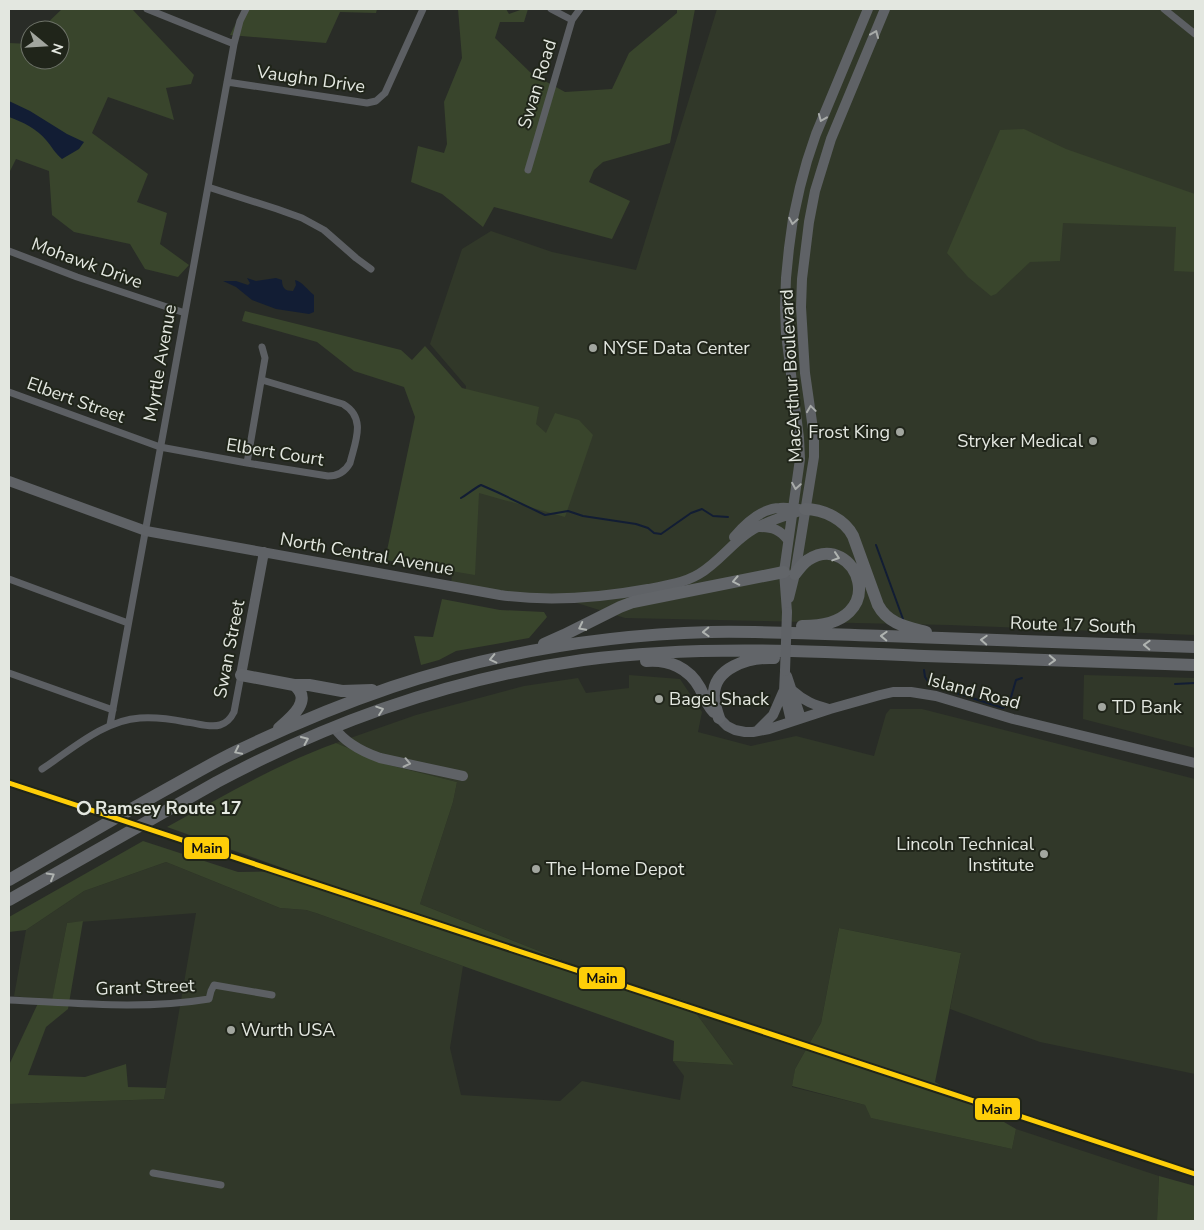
<svg xmlns="http://www.w3.org/2000/svg" width="1204" height="1230" font-family="'Nunito Sans',sans-serif">
<style>
.built{fill:#313829}
.green{fill:#39452c}
.water{fill:#121d34}
.lines{fill:none;stroke-linecap:round;stroke-linejoin:round}
.stream{stroke:#121d34;stroke-width:2}
.street{stroke:#5c5f63;stroke-width:7}
.secondary{stroke:#5f6266;stroke-width:10}
.highway{stroke:#626569;stroke-width:12}
.secondary-bridge{stroke:#5f6266;stroke-width:10}
.rail-1-casing{stroke:#20251a;stroke-width:9}
.rail-1{stroke:#fece08;stroke-width:5}
.oneway{stroke:#a8aba9}
.oneway2{stroke:#afb3b0}
.poi-dot{fill:#a2a69f;stroke:#20251a;stroke-width:2}
.stop-dot{fill:#20251a;stroke:#e3e7e0;stroke-width:2.5}
.labels{text-anchor:middle;stroke-width:4;stroke-linejoin:round;paint-order:stroke}
.street-label{font-size:18px;fill:#e3e7e0;stroke:#20251a}
.poi-label{font-size:18px;fill:#e3e7e0;stroke:#20251a;text-anchor:start}
.stop-label{font-size:18px;font-weight:bold;fill:#e3e7e0;stroke:#20251a;text-anchor:start}
.line-badge{stroke:#20251a;stroke-width:2}
.pale-badge-label{font-size:14px;text-anchor:middle;font-weight:bold;fill:#111}
</style>
<rect width="100%" height="100%" fill="#292c27"/>
<path class="built" d="M717 9H1195V635L949 625 625 618 564 599 451 585 453 563 454 497 466 386 430 344 462 249 491 231 552 252 636 270Z
M629 675 680 679 702 712 698 732 751 746 796 736 874 756 886 714 890 709H922L1195 779V1074L1040 1042 950 1009 961 953 839 928 821 1023 795 1069 792 1087 865 1105 872 1118 1012 1149 1016 1129 1159 1176 1157 1221H9V1104L164 1099 196 913 67 923 52 1001 14 996 26 930 84 891 166 862 280 908 306 910 316 913 463 966 450 1048 461 1095 560 1101 582 1081 680 1100 684 1076 673 1061 734 1065 687 1001 592 972 420 904 453 802 457 782 389 765 336 743 416 715 524 686 578 678 586 693 629 688Z
M1084 675 1195 678V748L1083 719Z"/>
<path class="green" d="M62 9H132L194 75 191 84 166 88 174 120 108 97 92 133 148 174 137 202 167 213 160 244 189 265 178 277 145 269 130 244 74 232 52 215 49 171 16 159 9 173V43L30 44V60H60V30H40Z
M243 9H377L376 13 340 12 326 43 230 35Z
M458 9H506L509 14 523 9H528L524 22H500L495 38 532 74 565 92 612 89 629 53 677 13V9H695L670 143 603 162 594 170 589 182 630 201 612 239 494 207 483 227 442 194 411 182 418 146 444 153 447 144 444 102 462 58Z
M1024 129 1066 149 1195 194V272L1174 271 1176 227 1063 223 1060 261 1030 262 996 294 991 296 968 277 947 253 1000 130Z
M245 311 401 350 412 360 425 346 462 388 539 407 536 424 546 433 555 413 579 420 593 435 565 517 479 493 475 575 385 560 415 417 404 387 354 371 317 342 242 321Z
M442 599 500 610 544 612 547 617 529 638 456 651 439 660 421 665 414 636 433 637Z
M336 743 389 765 457 782 453 802 420 904 592 972 687 1001 734 1065 673 1061 674 1041 463 966 316 913 306 910 280 908 166 862 84 891 26 930 9 932V917L143 841 238 872 291 871 167 827C222 797 277 764 336 743Z
M83 921 68 1009 46 1027 28 1075 85 1077 126 1064 128 1087 166 1088 164 1099 9 1104V1065L40 999 52 1000 67 923Z
M839 928 961 953 935 1082 1016 1129 1012 1149 871 1118 865 1105 792 1086 795 1069 821 1023Z
M1159 1176 1195 1186V1221H1157Z"/>
<path class="water" d="M9 101 30 111 67 134 84 142 79 149 62 159C55 153 52 147 46 140 37 129 23 122 9 117Z
M247 278 256 281 276 278 282 280C282 288 285 291 293 291L296 285 295 280C303 282 307 290 314 295V312L309 314 276 309 252 300 236 287 223 281H236L248 285 250 283Z"/>
<g class="lines">
<path class="stream" d="M461 498C468 494 473 489 481 485L497 492 545 515 568 511 583 516 636 524 648 528 654 533 661 534 691 513 702 509 713 516 728 517
M876 545 903 619
M924 670 925 677 929 683 944 689 1003 708 1009 704 1016 680 1022 678
M1175 684 1195 683"/>
<path class="street" d="M147 9 234 44
M551 9 572 20
M1164 9 1195 34
M227 82 367 103 376 101 385 93 423 9
M528 170 572 20 580 9
M208 187 277 209 302 218 324 230 356 258 371 269
M9 251 77 277 185 313
M9 392 160 447 247 463 328 476C338 476 345 472 350 463 355 442 367 418 343 404L262 380
M247 463 265 358 262 347
M9 579 128 623
M9 673 113 710
M110 725 234 44 240 21 246 9
M42 769C71 750 104 720 140 718 155 717 171 719 186 722 197 723 209 728 220 725 227 723 231 718 234 712L241 675
M9 1000C75 1003 143 1010 209 999L211 991 214 985 272 995
M153 1173 221 1185"/>
<path class="secondary" d="M9 481 146 531 500 595C549 602 599 598 648 589 665 586 684 583 699 574 718 563 731 544 749 532 765 521 787 516 805 509
M760 527C773 527 780 530 788 540
M734 537C745 524 761 508 780 508 786 507 793 509 799 509
M789 598 795 574 814 457V436L805 373 801 307 802 279 809 222 815 191 831 139 885 9
M787 612 784 572 800 459 799 438 786 334 785 307 786 278 789 248 793 219 800 187 807 161 816 134 868 9
M785 671 784 691 791 721
M241 675 264 552
M787 676 801 718
M793 691C804 701 814 705 829 709
M719 718 727 726 735 730 745 732H753L769 729 830 709 880 695 893 692H911L936 696 1013 719 1195 763
M334 727C344 742 363 752 380 758L463 776
M757 731 773 715 783 692"/>
<path class="highway" d="M805 509C824 509 845 520 853 536L878 605C888 624 907 627 926 632
M795 574C799 569 803 563 808 560 856 529 896 627 802 626
M544 644 564 635 620 607 633 602 784 572
M646 661C669 659 689 668 700 688 704 697 708 706 714 712
M241 675 294 685H309L342 691 372 690
M719 718C717 712 715 706 714 699 711 667 750 657 774 658
M279 728C292 717 313 700 294 685
M9 880C61 850 113 819 165 790 189 777 212 763 237 751 287 727 339 705 392 687 494 653 602 635 710 632 768 631 826 634 884 636 988 639 1092 643 1195 647
M9 900 217 782C331 721 454 678 583 660 696 645 810 651 924 656 1014 659 1105 662 1195 665"/>
<path class="secondary-bridge" d="M785 671 787 612"/>
<defs>
<path id="rail-1" d="M9 783 1195 1174"/>
</defs>
<use href="#rail-1" class="rail-1-casing"/>
<use href="#rail-1" class="rail-1"/>
</g>
<defs><path id="oneway-chevron" d="M-2-3.5L2.5 0L-2 3.5" fill="none" stroke-width="1.6" stroke-linecap="round" stroke-linejoin="round" transform="scale(1.25)"/></defs>
<g class="oneway">
<use href="#oneway-chevron" transform="translate(875 34) rotate(-67)"/>
<use href="#oneway-chevron" transform="translate(822 118) rotate(112)"/>
<use href="#oneway-chevron" transform="translate(793 221) rotate(100)"/>
<use href="#oneway-chevron" transform="translate(811 409) rotate(-98)"/>
<use href="#oneway-chevron" transform="translate(796 486) rotate(99)"/>
<use href="#oneway-chevron" transform="translate(407 763) rotate(12)"/>
</g>
<g class="oneway2">
<use href="#oneway-chevron" transform="translate(836 557) rotate(18)"/>
<use href="#oneway-chevron" transform="translate(736 581) rotate(169)"/>
<use href="#oneway-chevron" transform="translate(582 627) rotate(153)"/>
<use href="#oneway-chevron" transform="translate(706 632) rotate(178)"/>
<use href="#oneway-chevron" transform="translate(884 636) rotate(-178)"/>
<use href="#oneway-chevron" transform="translate(984 640) rotate(-177)"/>
<use href="#oneway-chevron" transform="translate(1147 645) rotate(-178)"/>
<use href="#oneway-chevron" transform="translate(493 659) rotate(167)"/>
<use href="#oneway-chevron" transform="translate(1052 660) rotate(2)"/>
<use href="#oneway-chevron" transform="translate(380 710) rotate(-19)"/>
<use href="#oneway-chevron" transform="translate(305 740) rotate(-24)"/>
<use href="#oneway-chevron" transform="translate(238 751) rotate(154)"/>
<use href="#oneway-chevron" transform="translate(51 876) rotate(-30)"/>
</g>
<g class="poi-dot">
<circle cx="593" cy="348" r="5"/>
<circle cx="900" cy="432" r="5"/>
<circle cx="1093" cy="441" r="5"/>
<circle cx="659" cy="699" r="5"/>
<circle cx="1102" cy="707" r="5"/>
<circle cx="1044" cy="854" r="5"/>
<circle cx="536" cy="869" r="5"/>
<circle cx="231" cy="1030" r="5"/>
</g>
<circle class="stop-dot" cx="84" cy="808" r="6"/>
<g class="labels">
<g class="street-label">
<text transform="translate(311 79) rotate(8)" y="6">Vaughn Drive</text>
<text transform="translate(537 84) rotate(-73)" y="6">Swan Road</text>
<text transform="translate(87 263) rotate(20)" y="6">Mohawk Drive</text>
<text transform="translate(160 363) rotate(-80)" y="6">Myrtle Avenue</text>
<text transform="translate(791 376) rotate(-93)" y="6">MacArthur Boulevard</text>
<text transform="translate(76 400) rotate(20)" y="6">Elbert Street</text>
<text transform="translate(275 452) rotate(9)" y="6">Elbert Court</text>
<text transform="translate(367 554) rotate(10)" y="6">North Central Avenue</text>
<text transform="translate(1073 625) rotate(2)" y="6">Route 17 South</text>
<text transform="translate(229 649) rotate(-79)" y="6">Swan Street</text>
<text transform="translate(974 691) rotate(15)" y="6">Island Road</text>
<text transform="translate(145 987) rotate(-2)" y="6">Grant Street</text>
</g>
<g class="poi-label">
<text x="603" y="354">NYSE Data Center</text>
<text x="890" y="438" text-anchor="end">Frost King</text>
<text x="1083" y="447" text-anchor="end">Stryker Medical</text>
<text x="669" y="705">Bagel Shack</text>
<text x="1112" y="713">TD Bank</text>
<text x="1034" y="850" text-anchor="end">Lincoln Technical<tspan x="1034" dy="21">Institute</tspan></text>
<text x="546" y="875">The Home Depot</text>
<text x="241" y="1036">Wurth USA</text>
</g>
<g class="stop-label">
<text x="95" y="814">Ramsey Route 17</text>
</g>
</g>
<g class="line-badge">
<rect x="183" y="836" width="47" height="24" rx="5" fill="#fece08"/>
<rect x="578" y="966" width="48" height="24" rx="5" fill="#fece08"/>
<rect x="974" y="1097" width="47" height="24" rx="5" fill="#fece08"/>
</g>
<g class="pale-badge-label">
<text x="207" y="853">Main</text>
<text x="602" y="983">Main</text>
<text x="997" y="1114">Main</text>
</g>
<rect width="1204" height="1230" fill="none" stroke="#e3e7e0" stroke-width="20"/>
<g transform="translate(45 45) rotate(108)"><circle r="24" fill="#20251a" stroke="#6e7369"/>
<path d="M0-4L9 19L0 12L-9 19Z" fill="#a2a69f"/>
<text y="-8" font-size="14" font-weight="bold" text-anchor="middle" fill="#e3e7e0">N</text>
</g>
</svg>
